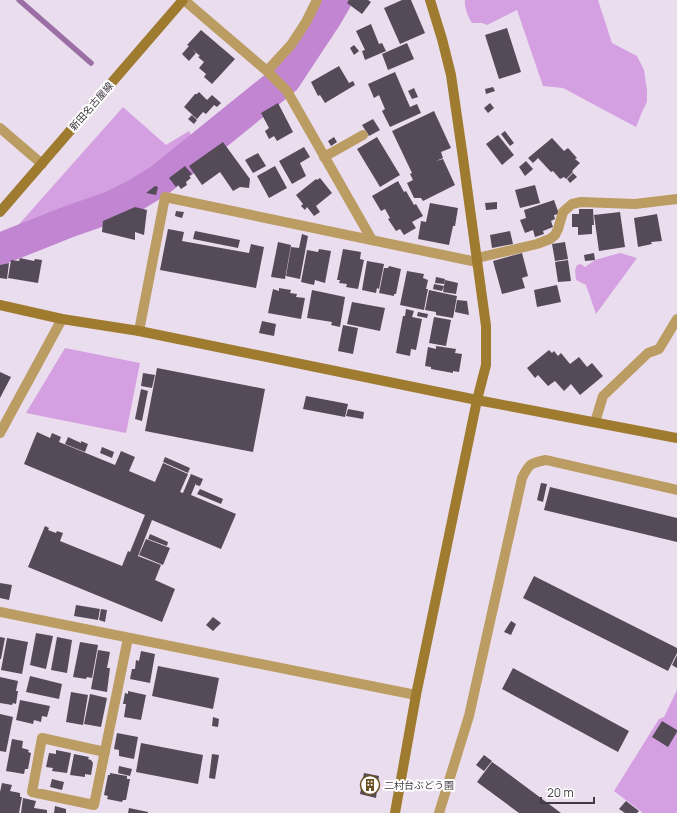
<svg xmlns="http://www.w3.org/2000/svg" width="677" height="813" font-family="Manrope,'Noto Sans JP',sans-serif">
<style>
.green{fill:#d5a0e2}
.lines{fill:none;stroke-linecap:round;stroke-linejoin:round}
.stream{stroke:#9b6fa6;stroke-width:5.5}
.river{stroke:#c285d1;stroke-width:32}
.building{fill:#554a58}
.lane{stroke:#bb9c62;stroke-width:10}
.street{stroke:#bb9c62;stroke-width:10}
.secondary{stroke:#9f7b30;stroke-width:10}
.labels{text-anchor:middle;stroke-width:4;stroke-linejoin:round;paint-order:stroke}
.street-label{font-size:10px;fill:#403b41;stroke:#fff}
.poi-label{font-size:10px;fill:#403b41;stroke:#fff;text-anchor:start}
</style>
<rect width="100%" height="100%" fill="#eaddee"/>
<path class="green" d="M465 0H598L612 43 637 56 644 70 647 90V102L642 112 636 127 563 88 543 86 517 10 487 25 482 23H472C468 17 464 7 465 0Z
M123 107 166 145 189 131 194 141 173 156 137 185 115 196 21 232 13 231Z
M620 253 637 258 596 314 586 285 576 280 575 270 577 265 581 264 585 267 595 260Z
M65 348 140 363 126 433 26 413Z
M677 690V813H643L614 791 659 719 664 717Z"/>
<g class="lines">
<path class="stream" d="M19 0 91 63"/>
<path class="river" d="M0 249 68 222 111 207 134 196 160 180 285 79 326 17 336 0"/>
</g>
<path class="building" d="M349 0H368L371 2 362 14 347 3Z
M402 0H411L425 33 400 44 384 8Z
M371 24 379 44 382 43 386 51 365 60 362 51 365 50 356 31Z
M507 28 521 72 499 79 485 35Z
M201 30 235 59 212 84 204 77 206 74 199 68 204 62 198 57 200 56 192 49 196 53 189 61 182 54 189 46 187 45Z
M407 43 414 59 388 70 382 54Z
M354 45 359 51 354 55 350 48Z
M339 66 349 83 353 81 355 85 325 103 320 95 318 96 311 82Z
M395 72 410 107 417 104 421 113 390 127 382 111 385 109 379 95 374 98 368 84Z
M493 87 495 91 486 94 485 89Z
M414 88 418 97 412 99 408 91Z
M199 92 207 100 212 95 221 103 217 107 214 105 206 114 203 112 197 119 184 107 195 94H197Z
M278 103 293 132 277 141 274 136 269 139 265 131 269 128 261 113Z
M490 103 494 108 488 113 484 108Z
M434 111 451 148 441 152 443 158 436 161 443 159 455 185 423 201 421 198H414L407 183 413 180 410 174 412 173 392 131Z
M192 115 197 120 194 124 188 119Z
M373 119 380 130 369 136 362 125Z
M505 131 514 143 510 146 501 134Z
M498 135 514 155 502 165 486 144Z
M334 137 337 142 331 146 328 141Z
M377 137 400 175 380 187 357 149Z
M552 138 564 151 568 148 577 158 575 159 580 163 572 171 573 172 566 179 564 177 560 179 553 171 551 172 538 158 533 163 528 158Z
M223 142 250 179 249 188 240 187 233 191 220 172 202 185 189 166Z
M304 147 310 157 300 163 306 176 292 184 279 161Z
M258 153 266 166 253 173 245 160Z
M526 161 533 169 525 176 519 167Z
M185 166 192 174 189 176 191 178 186 182 187 185 181 189 178 185 176 187 169 178Z
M275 166 287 188 269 198 257 176Z
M573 173 577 177 570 183 567 179Z
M320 178 332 193 316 206 320 212 314 216 307 207 305 210 301 206 303 204 296 195 316 179 317 180Z
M398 181 404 192 406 191 414 205 416 204 423 216 412 222 416 228 404 235 400 229 396 231 388 219 390 218 385 209 381 211 372 196Z
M535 185 540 203 520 208 515 190Z
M155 186 158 187 156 195 146 193Z
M554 200 559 214 554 215 555 219 551 221 553 227 543 231 544 234 535 237 533 230 525 233 520 220 526 218 524 210Z
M497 202V209L486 210 485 203Z
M430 203 458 208 455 226H453L449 245 418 239 421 221 426 222Z
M135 207 147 210 144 235 135 232V240L102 232 103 221Z
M579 209H593L594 225H592V234L578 235V227H572V214H579Z
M176 211 184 212 182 218 175 216Z
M620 212 625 247 599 251 594 215Z
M657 214 662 241 651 242 652 244 638 247 634 218Z
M168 229 184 232 182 241 249 253 251 244 264 247 256 288 160 270Z
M195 231 240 240 238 248 193 239Z
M510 231 513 244 492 248 490 235Z
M302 234 308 236 300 279 286 276 291 247 299 248Z
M278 242 291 245 285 279 271 277Z
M565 242 568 259 555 261 552 244Z
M319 249 331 251 325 283 315 280 314 285 301 282 307 250 318 252Z
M343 249 361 252 360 259 364 260 358 289 346 287 347 284 339 283 340 280H337Z
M522 253 528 276 522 278 525 288 502 294 493 261Z
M594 253 595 260 585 261 584 255Z
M20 258 34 261 35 259 42 260 38 283 8 278 11 260 19 261Z
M568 260 571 281 558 282 555 262Z
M367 261 384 264 379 289 377 288 376 293 362 290Z
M9 263 7 279 0 278V265Z
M389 266 401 269 396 294H394V296L379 293 384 268H388Z
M407 271 424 274 423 278 428 280 426 289H428L424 310 400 305Z
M436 277 445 279 444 284 435 283Z
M445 280 458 283 456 294 443 292Z
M434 284 444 286 442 291 433 289Z
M557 285 561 302 537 307 534 290Z
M279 288 291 290 290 293 297 294 296 297 305 298 301 319 268 313 273 289 279 291Z
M312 290 345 297 340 327 331 325 332 322 307 318Z
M429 290 457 296 453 318 436 315V312L425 310Z
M457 300 467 301 469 315 455 312Z
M352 302 385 308 380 331 347 324Z
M406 309 414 311 412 317 422 319 416 350 411 349 410 356 396 353 403 316H405Z
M418 312 428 314 427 318 417 316Z
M434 317 451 320 446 346 429 343Z
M262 321 276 324 274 336 259 333Z
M343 325 358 328 353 354 338 351Z
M436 346 456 349 455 353 462 354 459 372 453 371V373L431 369V367L425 366 428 347 436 349Z
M549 350 552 353 554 351 558 356 561 353 570 364 579 357 587 367 592 363 603 376 580 395 571 384 564 391 555 381 548 386 538 375 535 378 527 368Z
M157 368 265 389 253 452 145 431Z
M0 372 11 377 0 398Z
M143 373 155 375 152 388 141 386Z
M141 389 148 391 142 421 135 419Z
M306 396 348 404 345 417 303 409Z
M348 409 364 412 363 419 346 416Z
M37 432 50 438 52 433 61 437 59 442 115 465 121 451 135 457 129 471 155 482 163 463 188 474 180 492 183 493 191 474 203 479 200 486 196 485V483L191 495 236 514 221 549 152 520 138 556 161 565 155 580 175 589 162 622 28 567 45 526 49 528 48 530 56 533 57 531 63 533 60 541 122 566 128 551 130 552 145 515 24 464Z
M68 437 81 443V441L88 444 85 452 65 444Z
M102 447 114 452 112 458 100 453Z
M165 457 190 468 188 473 163 462Z
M541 483 547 484 543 502 537 500Z
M550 487 677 518V542L544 510Z
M200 489 223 499 221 504 197 494Z
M150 534 168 542 167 546 148 539Z
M146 539 170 548 163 565 139 555Z
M534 576 677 648V653L668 671 523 598Z
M0 583 12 585 9 600 0 598Z
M76 605 100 609 98 620 74 616Z
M101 609 107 610 105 622 99 620Z
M213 617 221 623 213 631 206 625Z
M511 621 516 624 511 635 504 632Z
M36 633 53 636 46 669 30 665Z
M0 637 5 638 1 659H0Z
M57 637 72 640 67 673 51 670Z
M7 638 28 642 22 674 1 670Z
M80 642 98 645 92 678 87 677 86 679 73 677Z
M98 650 110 652 107 668H110L107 692 91 689Z
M141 651 155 654 150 683 130 679 132 669H135L136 660 139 661Z
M677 655V668L672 665Z
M158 666 219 678 213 709 152 696Z
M513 668 629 731 618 752 502 689Z
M30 676 62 684 59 699 26 692Z
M0 677 18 681 16 691H18L16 704 13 703 12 705 0 703Z
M128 691 146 695 141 720 124 717 126 704H123L125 693 128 694Z
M71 692 88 695 83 725 66 722Z
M90 694 107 698 101 727 84 724Z
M20 700 50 706 47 717 42 716 41 722 34 720 33 724 16 720Z
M0 714 13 717 6 752 0 751Z
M213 717 219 719 218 727 212 726Z
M662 721 677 730V732L668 747 652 737Z
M117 733 138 737 134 759 119 756V750L114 749Z
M12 739 23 741 22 748 29 750 28 752 31 753 28 769H25L24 774 6 771Z
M141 743 203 755 198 784 136 772Z
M56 750 71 753 67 773 52 771 53 768 46 767 49 753 56 754Z
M74 754 89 757 88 759 91 760 93 763 91 775 85 774V777L70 775Z
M212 754 219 755 215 779 209 778Z
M484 755 492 761 484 771 476 765Z
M492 762 502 769 561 813H519L477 782Z
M119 766 132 769 130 776 118 773Z
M110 773 127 776V779H130L126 800H123L122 802 107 799 108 796 104 795 108 775H110Z
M364 773 379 776 376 798 360 794Z
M52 779 64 782 62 790 50 787Z
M2 783 12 785 10 791 20 793V797H22L19 813H0V792Z
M23 798 36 801 34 808 47 810V813H21Z
M626 801 639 811 637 813H625L619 809Z
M55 806 66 809V813H54Z
M129 808 148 812V813H128Z"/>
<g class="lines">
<path class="lane" d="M324 157 363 135
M439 813 469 716 522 478C529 464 530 463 546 460L677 490"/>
<path class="street" d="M184 0 267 71 287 91 372 240
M267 71 291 45 306 22 317 0
M0 128 42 164
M477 258 537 244 550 239 555 235 558 229 563 212 572 204 581 202 635 204 677 199
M139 331 165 197 477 262
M595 422 603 396 648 353 659 349 677 319
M0 433 62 319
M0 612 416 695
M105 752 42 738 32 792 94 805 128 638"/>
<path class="secondary" d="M0 212 183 0
M0 305 62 319 139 331 477 400 677 438
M395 813 416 695 477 400 486 365V326L463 158 451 75 442 39 430 0"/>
</g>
<defs>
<symbol id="building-ring" viewBox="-11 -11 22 22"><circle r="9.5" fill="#fff" stroke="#6a5222" stroke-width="1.5"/><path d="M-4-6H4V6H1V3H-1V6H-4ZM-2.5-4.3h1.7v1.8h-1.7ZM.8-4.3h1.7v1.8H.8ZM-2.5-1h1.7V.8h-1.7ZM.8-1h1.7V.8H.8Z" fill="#6a5222"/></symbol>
</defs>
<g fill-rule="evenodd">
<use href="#building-ring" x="359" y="774" width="22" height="22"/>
</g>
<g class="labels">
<g class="street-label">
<text transform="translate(91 106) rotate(-49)" y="4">新田名古屋線</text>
</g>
<g class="poi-label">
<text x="384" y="789">二村台ぶどう園</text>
</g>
</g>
<path d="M541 797v6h53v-6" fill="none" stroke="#403b41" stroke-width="2"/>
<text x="547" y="797" font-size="12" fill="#403b41" stroke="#ffffff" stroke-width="3" paint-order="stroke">20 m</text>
</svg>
